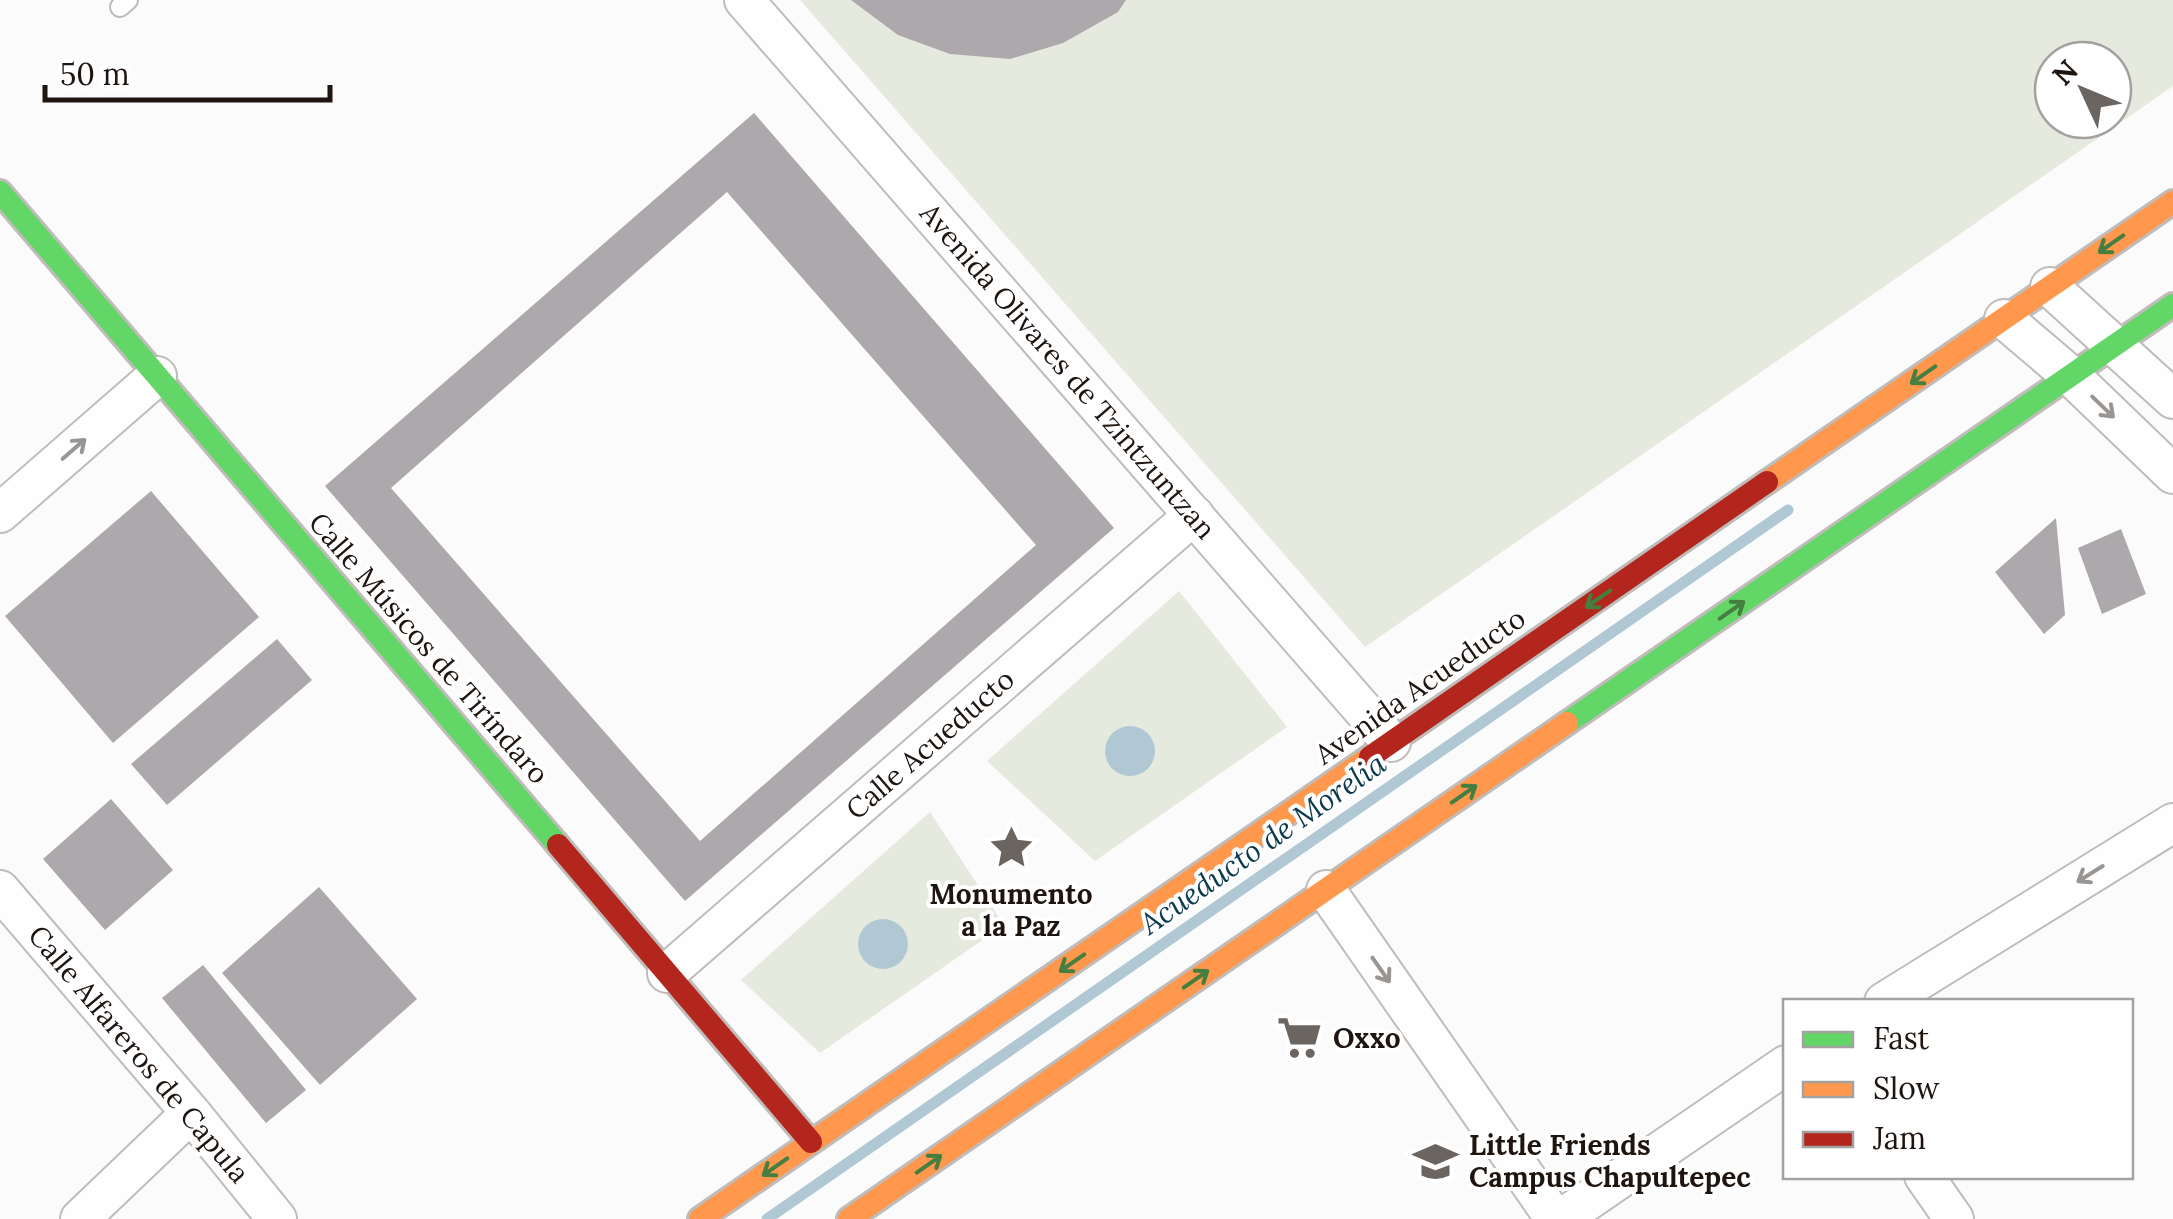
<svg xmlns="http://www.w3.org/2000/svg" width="2173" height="1219" font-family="Lora,serif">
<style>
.green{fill:#e6e9de;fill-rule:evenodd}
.water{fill:#b0c8d4}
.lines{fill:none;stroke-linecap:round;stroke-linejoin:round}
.stream{stroke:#b0c8d4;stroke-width:11}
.building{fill:#aca8ac;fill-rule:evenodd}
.lane-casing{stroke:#c0bcba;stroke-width:22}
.street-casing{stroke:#c0bcba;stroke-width:42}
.fast-casing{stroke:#c0bcba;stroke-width:28}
.slow-casing{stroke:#c0bcba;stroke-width:28}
.jam-casing{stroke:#c0bcba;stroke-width:28}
.lane{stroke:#fefefe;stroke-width:18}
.street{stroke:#fefefe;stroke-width:38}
.fast{stroke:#63d668;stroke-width:22}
.slow{stroke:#ff974d;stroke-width:22}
.jam{stroke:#b3261e;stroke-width:22}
.oneway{stroke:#447f40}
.oneway2{stroke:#999593}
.labels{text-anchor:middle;stroke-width:8;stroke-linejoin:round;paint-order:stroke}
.street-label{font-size:28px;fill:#1e1410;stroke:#fff}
.poi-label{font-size:28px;font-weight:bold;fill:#1e1410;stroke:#fff;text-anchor:start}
.water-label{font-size:30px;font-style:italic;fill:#0a3a4e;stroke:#fff}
</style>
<rect width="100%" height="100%" fill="#fbfbfb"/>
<path class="green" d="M800 0H2173V86L1365 647ZM2053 60H2113V120H2053Z
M1179 591 1287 727 1095 861 987 761Z
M930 812 1004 925 820 1053 741 980Z"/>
<path class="water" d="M1105 751a25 25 0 1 1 50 0a25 25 0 1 1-50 0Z
M858 944a25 25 0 1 1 50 0a25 25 0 1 1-50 0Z"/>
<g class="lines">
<path class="stream" d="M767 1219 1788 510"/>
</g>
<path class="building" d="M851 0H1126L1118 12 1063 43 1010 59 950 54 898 35Z
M754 113 1114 528 685 901 325 486ZM727 192 1036 545 700 841 391 488Z
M151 491 259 617 113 743 5 616Z
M2056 518 2065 615 2044 634 1995 572Z
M2121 529 2146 594 2102 614 2078 548Z
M277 639 312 680 167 805 131 764Z
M111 799 173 870 105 930 43 859Z
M319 887 417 999 320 1085 222 973Z
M203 965 306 1090 266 1123 162 998Z"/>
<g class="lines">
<defs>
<path id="lane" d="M120 7 128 0"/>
<path id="street" d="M744 0 1391 742
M2050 287 2173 399
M2004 319 2071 376 2173 474
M0 513 157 376
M0 890 191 1113 277 1219
M1326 890 1555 1219
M667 973 1194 515
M1884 1002 2173 823
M1924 1176 1954 1219
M80 1219 191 1113
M1561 1219 1786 1065"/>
<path id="fast" d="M0 192 558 845
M1567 723 2173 305"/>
<path id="slow" d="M1767 482 2173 202
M700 1219 1370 757
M849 1219 1567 723"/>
<path id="jam" d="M1370 757 1767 482
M558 845 811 1142"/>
</defs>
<use href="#lane" class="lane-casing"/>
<use href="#street" class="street-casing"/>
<use href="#fast" class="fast-casing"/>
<use href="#slow" class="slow-casing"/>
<use href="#jam" class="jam-casing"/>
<use href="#lane" class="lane"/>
<use href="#street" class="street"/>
<use href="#fast" class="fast"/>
<use href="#slow" class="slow"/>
<use href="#jam" class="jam"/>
</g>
<defs><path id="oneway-shaft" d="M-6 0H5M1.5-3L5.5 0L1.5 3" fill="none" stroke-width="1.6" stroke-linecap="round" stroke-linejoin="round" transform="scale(2.5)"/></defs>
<g class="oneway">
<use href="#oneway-shaft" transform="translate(2111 244) rotate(145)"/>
<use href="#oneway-shaft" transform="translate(1923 375) rotate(145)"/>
<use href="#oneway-shaft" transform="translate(1598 599) rotate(145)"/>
<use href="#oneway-shaft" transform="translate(1732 610) rotate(-35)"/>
<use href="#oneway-shaft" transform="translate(1464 794) rotate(-35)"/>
<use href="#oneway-shaft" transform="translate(1072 963) rotate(145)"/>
<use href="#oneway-shaft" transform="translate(1196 979) rotate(-35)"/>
<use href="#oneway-shaft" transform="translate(929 1164) rotate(-35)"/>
<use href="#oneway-shaft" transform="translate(775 1167) rotate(145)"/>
</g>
<g class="oneway2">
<use href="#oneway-shaft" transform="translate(2103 407) rotate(44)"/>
<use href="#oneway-shaft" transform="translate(74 449) rotate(-41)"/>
<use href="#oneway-shaft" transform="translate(2090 874) rotate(148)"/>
<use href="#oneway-shaft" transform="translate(1381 970) rotate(55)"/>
</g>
<defs>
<symbol id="sight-bare" viewBox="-9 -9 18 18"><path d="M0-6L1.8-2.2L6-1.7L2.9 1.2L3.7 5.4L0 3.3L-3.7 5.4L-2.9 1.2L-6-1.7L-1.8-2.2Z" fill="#6b6562" stroke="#fff" stroke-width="2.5" paint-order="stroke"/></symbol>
<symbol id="supermarket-bare" viewBox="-9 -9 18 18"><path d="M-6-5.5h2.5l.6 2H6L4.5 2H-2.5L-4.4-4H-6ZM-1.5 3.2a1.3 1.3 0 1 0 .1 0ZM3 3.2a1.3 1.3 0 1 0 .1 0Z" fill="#6b6562" stroke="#fff" stroke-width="2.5" paint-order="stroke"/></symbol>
<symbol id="school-bare" viewBox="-9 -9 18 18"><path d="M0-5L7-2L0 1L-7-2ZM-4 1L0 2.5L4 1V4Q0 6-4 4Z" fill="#6b6562" stroke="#fff" stroke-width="2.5" paint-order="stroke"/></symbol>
</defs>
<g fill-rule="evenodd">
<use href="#sight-bare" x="980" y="816" width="63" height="63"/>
<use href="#supermarket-bare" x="1268" y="1006" width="63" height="63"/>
<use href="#school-bare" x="1404" y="1130" width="63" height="63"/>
</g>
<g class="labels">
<g class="street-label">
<text transform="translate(1068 371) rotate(49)" y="10">Avenida Olivares de Tzintzuntzan</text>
<text transform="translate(429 648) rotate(49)" y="10">Calle Músicos de Tiríndaro</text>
<text transform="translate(1420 686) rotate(-35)" y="10">Avenida Acueducto</text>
<text transform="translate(930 744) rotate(-41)" y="10">Calle Acueducto</text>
<text transform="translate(139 1054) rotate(50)" y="10">Calle Alfareros de Capula</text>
</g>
<g class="poi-label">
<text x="1011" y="904" text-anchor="middle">Monumento<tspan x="1011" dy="32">a la Paz</tspan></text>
<text x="1333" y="1048">Oxxo</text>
<text x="1469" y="1155">Little Friends<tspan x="1469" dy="32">Campus Chapultepec</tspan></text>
</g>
<g class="water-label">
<text transform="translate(1263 844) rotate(-35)" y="10">Acueducto de Morelia</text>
</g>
</g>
<rect x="1783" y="999" width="350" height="180" fill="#ffffff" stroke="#a5a19f" stroke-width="2.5"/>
<rect x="1803" y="1032" width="50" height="15" fill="#63d668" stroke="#a5a19f" stroke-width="2.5"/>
<text x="1873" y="1049" font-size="30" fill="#1e1410">Fast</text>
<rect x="1803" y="1082" width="50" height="15" fill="#ff974d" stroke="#a5a19f" stroke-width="2.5"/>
<text x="1873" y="1099" font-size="30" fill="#1e1410">Slow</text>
<rect x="1803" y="1132" width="50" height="15" fill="#b3261e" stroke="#a5a19f" stroke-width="2.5"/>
<text x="1873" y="1149" font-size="30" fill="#1e1410">Jam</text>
<g transform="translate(2083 90) rotate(314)"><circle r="48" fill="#ffffff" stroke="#a5a19f" stroke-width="2.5"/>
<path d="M0-8L18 38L0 25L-18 38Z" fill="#6b6562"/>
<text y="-15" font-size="28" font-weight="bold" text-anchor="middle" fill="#1e1410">N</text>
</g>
<path d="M45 85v15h285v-15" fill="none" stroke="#1e1410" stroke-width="5"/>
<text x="60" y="85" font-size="30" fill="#1e1410" stroke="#ffffff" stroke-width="8" paint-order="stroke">50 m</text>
</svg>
